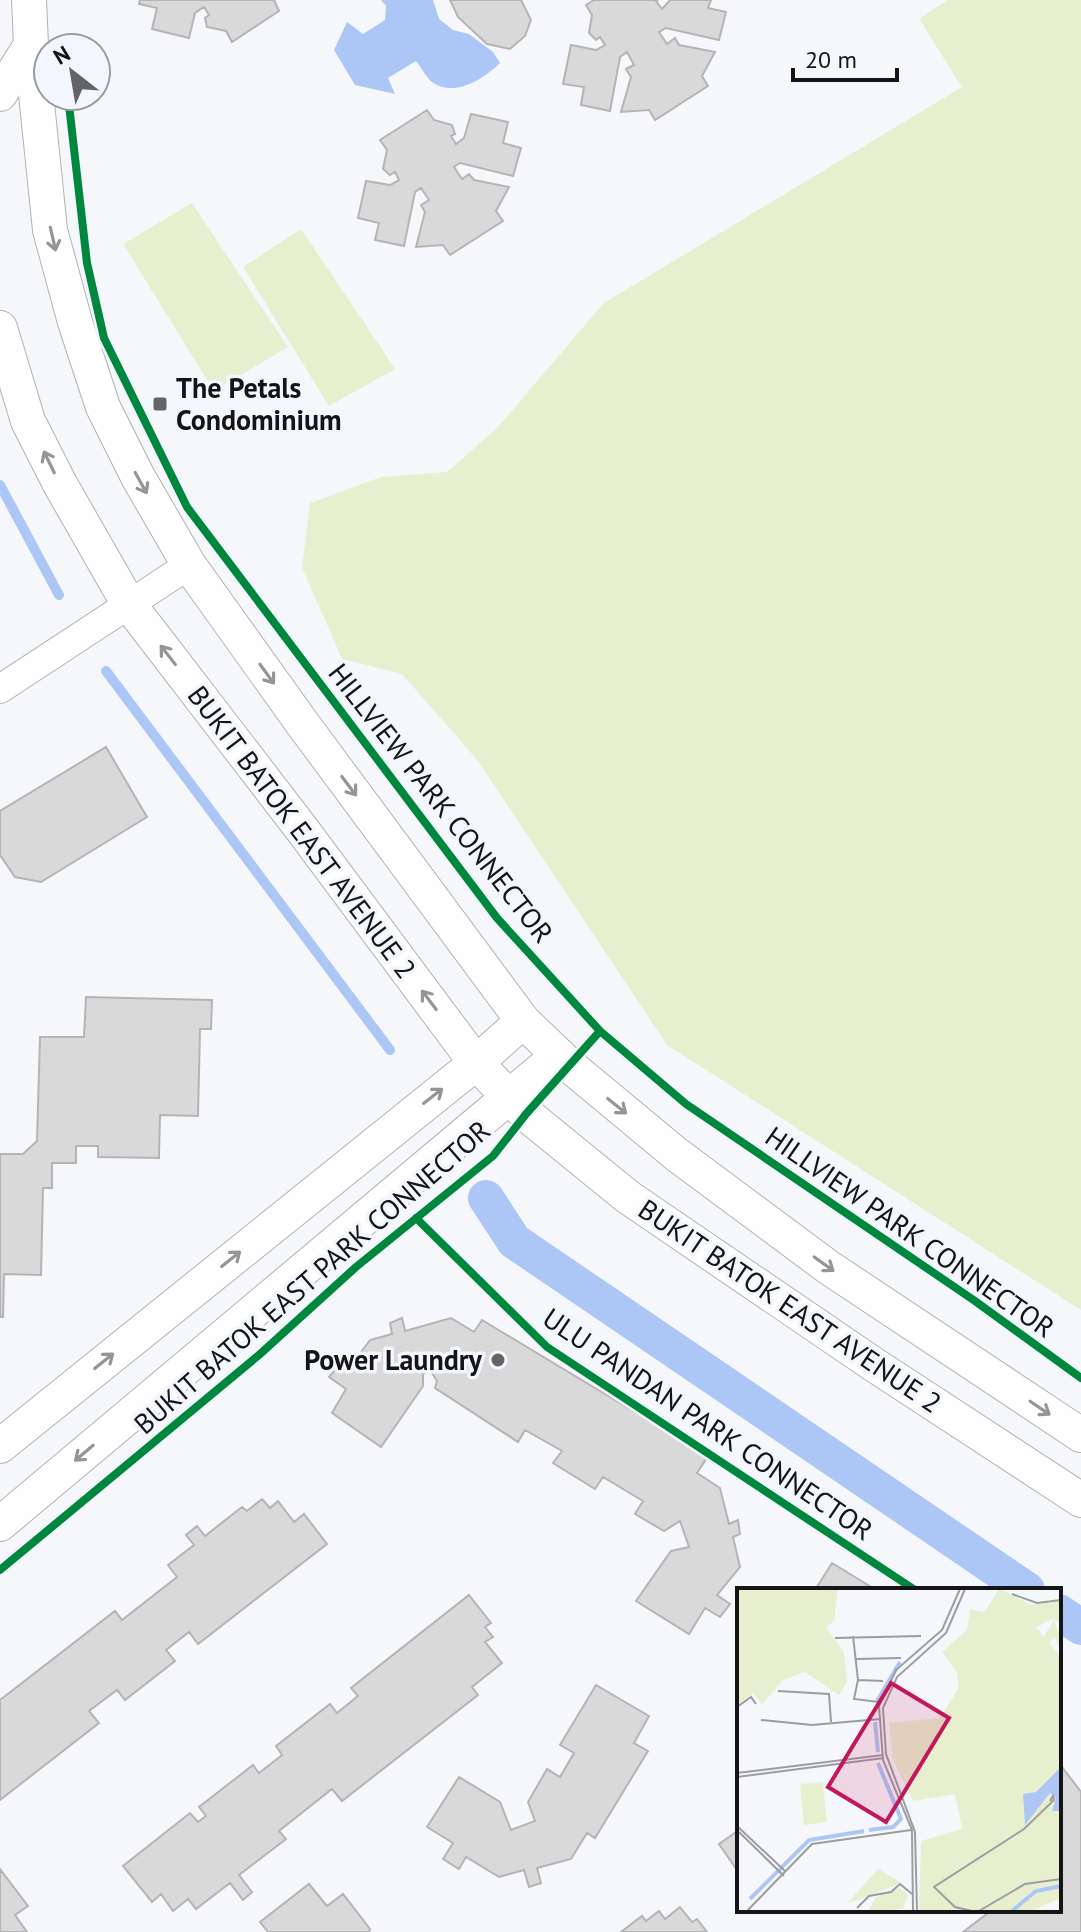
<svg xmlns="http://www.w3.org/2000/svg" width="1081" height="1932" font-family="'PT Sans',sans-serif">
<style>
.green{fill:#e8efcf}
.water{fill:#acc7f5}
.lines{fill:none;stroke-linecap:round;stroke-linejoin:round}
.stream{stroke:#acc7f5;stroke-width:10}
.canal{stroke:#acc7f5;stroke-width:36}
.building{fill:#d9d9d9;stroke:#b5b4b5;stroke-width:2}
.minor-casing{stroke:#b2b2b5;stroke-width:30}
.tertiary-casing{stroke:#b2b2b5;stroke-width:36}
.minor{stroke:#fefefe;stroke-width:28}
.tertiary{stroke:#fefefe;stroke-width:34}
.cycleway-casing{stroke:#f4f6fd;stroke-width:13}
.cycleway{stroke:#00873e;stroke-width:8}
.oneway{stroke:#959596}
.poi-dot{fill:#646467;stroke:#f4f6fd;stroke-width:3}
.labels{text-anchor:middle;stroke-width:7;stroke-linejoin:round;paint-order:stroke}
.poi-label{font-size:28px;font-weight:bold;fill:#151518;stroke:#f4f6fd;text-anchor:start}
.street-label{font-size:28px;fill:#151518;stroke:#f4f6fd}
.inset-river{fill:none;stroke:#acc7f5;stroke-width:4}
.inset-road{fill:none;stroke:#9c9da0;stroke-width:2}
.view{fill:#c2185b;fill-opacity:0.15;stroke:#c2185b;stroke-width:4}
.inset-edge{fill:none;stroke:#151518;stroke-width:4}
</style>
<rect width="100%" height="100%" fill="#f6f7fb"/>
<path class="green" d="M947 0H1081V1310L667 1045 478 761 402 674 342 659 302 567 310 503 381 477 447 472 498 427 604 303 962 87 919 19Z
M192 203 288 347 214 391 123 244Z
M301 229 395 369 329 406 243 267Z"/>
<path class="water" d="M381 0H433L439 19 453 30 469 34 493 52 500 63C484 79 454 98 432 82 426 77 421 67 416 61L388 78 395 94 355 85 334 50 347 22 363 34 385 20 386 6Z"/>
<g class="lines">
<path class="stream" d="M0 485 59 595
M106 671 390 1050"/>
<path class="canal" d="M486 1198 514 1241 1027 1590
M1059 1612 1081 1627"/>
</g>
<path class="building" d="M140 0H274L279 11 232 42 226 31 207 27 205 18 209 15 204 7 195 13 189 38 152 29 157 8 139 4Z
M450 0H521L531 20 525 36 510 49 487 44 458 17Z
M594 0H658L656 1 662 9 670 0H711L708 8 726 12 719 40 666 28 659 32 667 44 675 38 679 45 715 52 702 76 708 86 655 120 649 110 621 112 631 77 626 69 634 65 627 52 620 57 610 111 581 105 584 87 563 84 571 45 596 50 605 45 600 37 596 40 589 33 592 15 586 5Z
M427 110 434 120 452 125 455 134 451 136 456 144 464 138 471 114 508 122 503 143 521 148 513 176 460 163 454 167 462 179 469 174 474 180 509 187 496 211 503 221 450 255 443 245 416 247 425 212 421 205 429 200 421 188 415 192 404 246 375 240 379 223 358 218 366 181 390 185 399 180 395 172 390 175 383 169 387 150 380 140Z
M106 747 147 817 41 882 15 877 0 855V811Z
M86 997 212 1000 211 1029H200L198 1116 160 1115 159 1158 98 1157V1146H76V1163H52V1188H43L41 1275 4 1274 3 1317H0V1154H23L37 1141 40 1037H84Z
M402 1318 405 1331 451 1318 474 1332 482 1320 708 1456 697 1473 720 1488 729 1524 738 1520 740 1534 733 1537 740 1567 717 1595 730 1604 720 1617 705 1608 689 1634 636 1601 671 1551 689 1547 680 1521 664 1531 635 1514 643 1501 603 1477 595 1489 553 1463 562 1451 525 1430 518 1442 435 1388 437 1381 430 1370 423 1374V1386L381 1447 332 1413 346 1389 329 1377 342 1361 350 1367 370 1340 392 1334 390 1323Z
M262 1499 270 1508 278 1501 294 1522 304 1514 327 1544 198 1644 189 1632 166 1650 175 1661 125 1700 117 1690 89 1711 99 1723 0 1800V1700L115 1611 122 1620 177 1577 168 1565 194 1545 186 1535 197 1526 205 1536 242 1507 247 1511Z
M832 1563 876 1590H815Z
M469 1595 491 1623 485 1627 493 1637 485 1642 502 1663 472 1687 478 1695 342 1801 332 1789 279 1831 286 1839 239 1875 252 1892 243 1900 230 1883 196 1909 188 1899 173 1911 161 1894 152 1902 123 1866 190 1813 198 1822 206 1816 199 1807 253 1765 259 1773 282 1755 276 1746 330 1704 337 1713 358 1696 351 1688Z
M596 1685 649 1716 634 1743 648 1751 595 1838 587 1833 571 1859 537 1868 541 1883 529 1887 524 1870 499 1877 466 1857 459 1869 443 1859 453 1843 427 1827 459 1777 500 1802 511 1830 535 1821 528 1802 547 1769 560 1777 574 1753 560 1745Z
M1059 1763 1081 1792V1932H963L992 1910H1059Z
M739 1830V1873L719 1844Z
M0 1869 28 1906 15 1915 27 1932H0Z
M309 1884 327 1906 343 1894 370 1929 369 1932H268L260 1922Z
M680 1907 692 1922 697 1919 707 1932H621L642 1916 646 1921 659 1911 665 1919Z"/>
<g class="lines">
<defs>
<path id="minor" d="M0 689 189 565"/>
<path id="tertiary" d="M29 0 31 45 50 230 75 322 103 407 138 477 189 565 302 723 523 1021 570 1066 676 1154 828 1267 1081 1435
M0 94 31 45
M0 328 28 421 60 484 128 603 301 828 476 1063 526 1114 628 1197 873 1364 1081 1500
M0 1446 476 1063 523 1021
M0 1524 559 1055"/>
</defs>
<use href="#minor" class="minor-casing"/>
<use href="#tertiary" class="tertiary-casing"/>
<use href="#minor" class="minor"/>
<use href="#tertiary" class="tertiary"/>
<defs>
<path id="cycleway" d="M68 96 87 263 104 338 187 507 497 918 600 1031 686 1104 975 1301 1081 1378
M416 1218 547 1347 915 1590
M0 1570 259 1355 356 1267 493 1156 526 1114 600 1031"/>
</defs>
<use href="#cycleway" class="cycleway-casing"/>
<use href="#cycleway" class="cycleway"/>
</g>
<defs><path id="oneway-shaft" d="M-6 0H5M1.5-3L5.5 0L1.5 3" fill="none" stroke-width="1.6" stroke-linecap="round" stroke-linejoin="round" transform="scale(2)"/></defs>
<g class="oneway">
<use href="#oneway-shaft" transform="translate(53 239) rotate(77)"/>
<use href="#oneway-shaft" transform="translate(49 462) rotate(-116)"/>
<use href="#oneway-shaft" transform="translate(141 483) rotate(61)"/>
<use href="#oneway-shaft" transform="translate(168 655) rotate(-128)"/>
<use href="#oneway-shaft" transform="translate(267 674) rotate(54)"/>
<use href="#oneway-shaft" transform="translate(349 786) rotate(53)"/>
<use href="#oneway-shaft" transform="translate(429 1000) rotate(-127)"/>
<use href="#oneway-shaft" transform="translate(433 1096) rotate(-38)"/>
<use href="#oneway-shaft" transform="translate(617 1106) rotate(39)"/>
<use href="#oneway-shaft" transform="translate(231 1259) rotate(-39)"/>
<use href="#oneway-shaft" transform="translate(824 1264) rotate(36)"/>
<use href="#oneway-shaft" transform="translate(104 1361) rotate(-39)"/>
<use href="#oneway-shaft" transform="translate(1040 1408) rotate(34)"/>
<use href="#oneway-shaft" transform="translate(84 1453) rotate(140)"/>
</g>
<g class="poi-dot">
<rect x="152" y="396" width="16" height="16" rx="4"/>
<circle cx="498" cy="1360" r="8"/>
</g>
<g class="labels">
<g class="poi-label">
<text x="176" y="398">The Petals<tspan x="176" dy="32">Condominium</tspan></text>
<text x="482" y="1370" text-anchor="end">Power Laundry</text>
</g>
<g class="street-label">
<text transform="translate(441 803) rotate(52)" y="10">HILLVIEW PARK CONNECTOR</text>
<text transform="translate(302 832) rotate(53)" y="10">BUKIT BATOK EAST AVENUE 2</text>
<text transform="translate(910 1232) rotate(35)" y="10">HILLVIEW PARK CONNECTOR</text>
<text transform="translate(312 1277) rotate(-41)" y="10">BUKIT BATOK EAST PARK CONNECTOR</text>
<text transform="translate(790 1306) rotate(34)" y="10">BUKIT BATOK EAST AVENUE 2</text>
<text transform="translate(708 1424) rotate(34)" y="10">ULU PANDAN PARK CONNECTOR</text>
</g>
</g>
<g transform="translate(737 1588)">
<rect width="324" height="324" fill="#f6f7fb"/>
<path d="M0 1H101L97 33 89 39 107 64 110 93 102 107 68 84 46 92 25 116 16 105 0 117ZM263 1 295 17 324 13V35L315 31 299 39 307 49 317 32 324 51 323 61 318 50 312 55 324 69V310L294 323H182L184 253 225 241 218 206 176 213 156 172 152 135 203 130 221 101 220 84 205 64 230 42 233 21 247 24ZM86 194 90 234 67 237 63 196ZM141 281 165 295 110 316ZM163 300 171 307 166 321 131 323 139 309Z" fill="#e8efcf"/>
<path d="M322 181 324 223H315L319 210 313 205 288 237 286 206 299 204Z" fill="#acc7f5"/>
<path class="inset-river" d="M140 113 163 74M138 134 141 164M132 242 156 239 164 231 141 175M13 311 72 252 127 243M275 323 299 303 324 298"/>
<path class="inset-road" d="M275 6 300 15 324 12M116 48 121 92 117 111 142 114M98 50 184 48M119 71 164 70M121 92 146 93M41 103 92 106 94 134M0 119 14 109 19 116M24 132 75 137 143 131M0 185 146 167M0 189 147 170M0 238 48 283M2 244 47 288M120 320 132 308 154 304 163 296 175 306M10 323 75 256 174 242M176 323 175 242 146 172 142 118 159 82 205 42 223 1M180 323 178 244 149 166 146 120 160 89 209 45 228 1M235 323 218 319 197 299 287 241 317 212 316 208 313 213M242 323 288 296 324 291"/>
<path class="view" d="M154 95 212 130 149 234 91 199Z"/>
<rect width="324" height="324" class="inset-edge"/>
</g>
<g transform="translate(72 72) rotate(329)"><circle r="38" fill="#f4f6fd" stroke="#9b9ca1" stroke-width="2"/>
<path d="M0-6L14 30L0 20L-14 30Z" fill="#646467"/>
<text y="-12" font-size="22" font-weight="bold" text-anchor="middle" fill="#151518">N</text>
</g>
<path d="M793 68v12h104v-12" fill="none" stroke="#151518" stroke-width="4"/>
<text x="805" y="68" font-size="24" fill="#151518" stroke="#f4f6fd" stroke-width="6" paint-order="stroke">20 m</text>
</svg>
